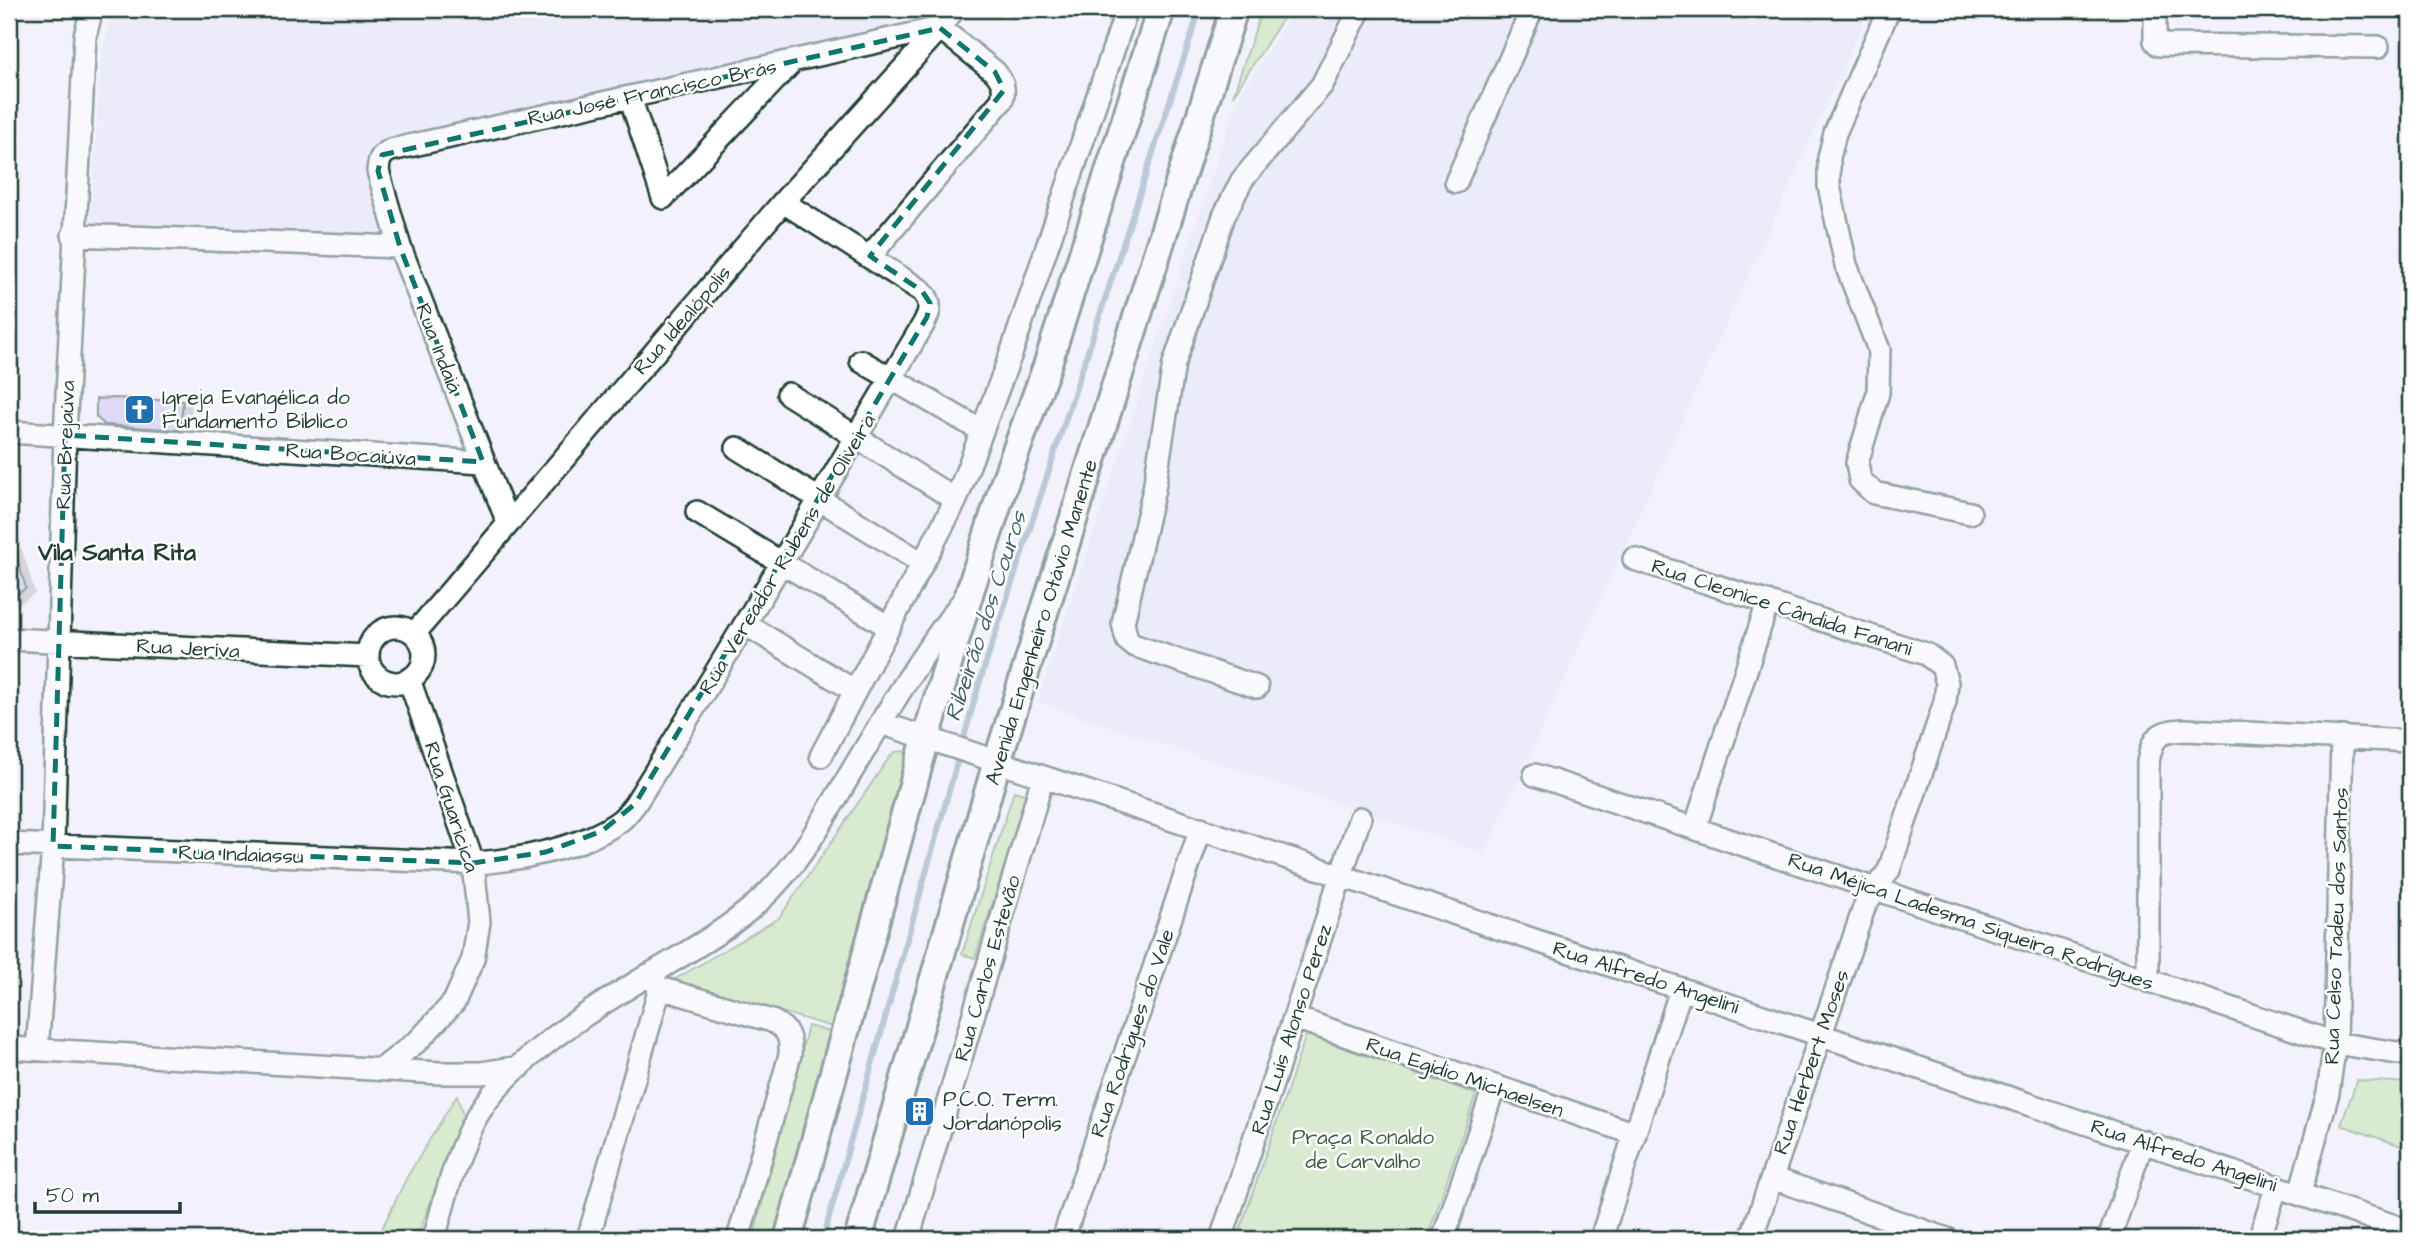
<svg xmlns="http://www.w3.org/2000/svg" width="2419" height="1248" font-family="'Architects Daughter',sans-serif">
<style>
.built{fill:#e5e2f8}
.green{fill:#b8e09c;stroke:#6c8e68;stroke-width:2}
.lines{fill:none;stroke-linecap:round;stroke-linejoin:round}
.stream{stroke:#7498aa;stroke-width:6}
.building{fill:#c5bcee;stroke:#1f3d34;stroke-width:2;filter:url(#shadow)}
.minor-casing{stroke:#1f3d34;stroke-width:26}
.major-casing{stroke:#1f3d34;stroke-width:32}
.minor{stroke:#fff;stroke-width:21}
.major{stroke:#fff;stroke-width:26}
.marked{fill:none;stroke:#0f766e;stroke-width:5;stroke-dasharray:14 9;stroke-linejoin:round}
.labels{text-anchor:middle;stroke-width:5;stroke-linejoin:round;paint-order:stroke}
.street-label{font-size:21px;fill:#1f3d34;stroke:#fff}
.poi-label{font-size:21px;fill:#1f3d34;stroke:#fff;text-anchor:start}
.park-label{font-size:21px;fill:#3e5e49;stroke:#fff}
.water-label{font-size:23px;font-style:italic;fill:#426365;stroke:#fff}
.quarter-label{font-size:24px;font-weight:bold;fill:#1f3d34;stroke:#fff}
</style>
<defs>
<filter id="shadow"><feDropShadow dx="8" dy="4.5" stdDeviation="0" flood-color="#0004"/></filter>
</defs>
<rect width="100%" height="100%" fill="#f3f2fc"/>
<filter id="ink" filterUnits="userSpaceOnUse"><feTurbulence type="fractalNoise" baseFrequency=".0143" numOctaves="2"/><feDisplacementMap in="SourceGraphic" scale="14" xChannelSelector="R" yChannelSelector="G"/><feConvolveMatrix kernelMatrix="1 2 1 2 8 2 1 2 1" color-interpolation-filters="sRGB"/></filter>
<g filter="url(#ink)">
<path class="built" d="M113 9H870L894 32 378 147 371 151 365 161 366 166 389 241 90 226 101 57Z
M1294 9H1870L1485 853 1037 702 1238 98Z"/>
<path class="green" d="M1262 9H1289L1233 96Z
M904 751 911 763 832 1027 674 980 779 918 889 758 895 752Z
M1014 791 1027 795 975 958 962 954Z
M808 1026 831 1032 777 1239H753Z
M1306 1035 1476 1094 1427 1239H1237Z
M2357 1080 2410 1083V1149L2341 1125Z
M457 1095 465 1122 432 1197 417 1239H377L407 1177Z"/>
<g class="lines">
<path class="stream" d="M823 1239 979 684 1200 9"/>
</g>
<path class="building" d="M114 398 183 401 180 430 105 425 96 417V399Z
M13 545 26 588 9 600V546Z"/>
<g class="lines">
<defs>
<path id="minor" d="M1889 9 1835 133 1829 158V186L1846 265 1879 350 1878 393 1857 463 1860 480 1874 493 1970 513
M2155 9V41L2159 45 2378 47
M630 97 663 198 793 61
M1456 182 1532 9
M73 235 400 247
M861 361 982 431
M788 394 956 500
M9 432 483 462
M737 448 922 563
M697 512 889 627
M508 523 400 247 378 171C379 160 380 155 391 150L940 28 995 72C1003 82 1005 88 1002 100L870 256
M1634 559 1926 654 1942 666 1947 683 1945 702 1889 870 1865 905 1751 1239
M745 624 855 691
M368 655a28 28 0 1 1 56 0a28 28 0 1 1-56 0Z
M414 634 783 202 940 28 954 9
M9 639 368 656
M1257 687 1133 645 1127 640 1123 623 1154 489 1174 364 1224 216 1242 180 1322 85 1360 9
M881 723 2410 1231
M821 756 956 500 1012 351 1127 9
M1535 775 2335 1043 2410 1055
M1695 828 1768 602
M9 844 473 863C517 861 586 847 621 820 626 816 631 809 635 804 734 646 827 485 923 325 930 312 933 303 922 291L783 202
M648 975 660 988 772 1021C788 1029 791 1037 790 1055L738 1239
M2148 981V763C2152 736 2159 731 2185 730L2410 741
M1295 1018 1635 1134
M9 1048 440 1073H481L520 1067
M37 1050 53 846 65 435 85 36 92 9
M382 1069 419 1040 454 1002 473 959 479 922 473 863 409 679
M1772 1178 1947 1239
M2300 1193 2328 1093 2335 1043 2342 737
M434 1239C444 1201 458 1147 478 1114 513 1057 601 1003 659 969 701 944 746 919 778 882 807 850 827 813 849 776 885 715 921 654 965 598
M588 1239 660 988
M908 1239 1043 777
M1063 1239 1201 828
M1221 1239 1360 818
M1443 1239 1494 1087
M1601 1239 1681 989
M2109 1239 2143 1141
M2259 1239 2277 1186"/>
<path id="major" d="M788 1239 926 738 970 591 1004 484 1047 366 1161 9
M858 1239 997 762 1234 9"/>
</defs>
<use href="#minor" class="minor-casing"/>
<use href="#major" class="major-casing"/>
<use href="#minor" class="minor"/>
<use href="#major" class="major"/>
</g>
</g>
<path d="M0 0H2419V1248H0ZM940 28 995 72 1004 90 870 256 922 291 930 303 927 317 635 804 602 831 546 852 473 863 53 846 65 435 483 462 400 247 378 171 382 155Z" fill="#f3f2fc" fill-opacity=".55" fill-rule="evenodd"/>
<path class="marked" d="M940 28 995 72 1004 90 870 256 922 291 930 303 927 317 635 804 602 831 546 852 473 863 53 846 65 435 483 462 400 247 378 171 382 155Z"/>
<defs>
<symbol id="church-square" viewBox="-11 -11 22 22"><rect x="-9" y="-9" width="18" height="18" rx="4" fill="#1f6fb2" stroke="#fff"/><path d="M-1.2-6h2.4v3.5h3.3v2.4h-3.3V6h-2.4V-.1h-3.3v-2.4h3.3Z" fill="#fff"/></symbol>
<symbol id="building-square" viewBox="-11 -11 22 22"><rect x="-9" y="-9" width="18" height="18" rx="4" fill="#1f6fb2" stroke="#fff"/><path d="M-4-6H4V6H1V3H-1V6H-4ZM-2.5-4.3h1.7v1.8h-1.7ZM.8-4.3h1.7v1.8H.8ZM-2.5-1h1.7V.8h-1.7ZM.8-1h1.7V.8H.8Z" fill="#fff"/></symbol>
</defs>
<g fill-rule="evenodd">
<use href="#church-square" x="122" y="392" width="35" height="35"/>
<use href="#building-square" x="902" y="1094" width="35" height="35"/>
</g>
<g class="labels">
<g class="street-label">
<text transform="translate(652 92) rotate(-12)" y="7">Rua José Francisco Brás</text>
<text transform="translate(682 320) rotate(-49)" y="7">Rua Idealópolis</text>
<text transform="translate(439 348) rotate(69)" y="7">Rua Indaiá</text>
<text transform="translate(65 445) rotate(-88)" y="7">Rua Brejaúva</text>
<text transform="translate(351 454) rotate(4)" y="7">Rua Bocaiúva</text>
<text transform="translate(787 554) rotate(-59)" y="7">Rua Vereador Rubens de Oliveira</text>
<text transform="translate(1782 607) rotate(18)" y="7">Rua Cleonice Cândida Fanani</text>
<text transform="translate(1041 622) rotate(-73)" y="7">Avenida Engenheiro Otávio Manente</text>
<text transform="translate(188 648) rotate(3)" y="7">Rua Jeríva</text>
<text transform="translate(452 807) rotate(72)" y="7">Rua Guaricica</text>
<text transform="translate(241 854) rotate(2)" y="7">Rua Indaiassu</text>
<text transform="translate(1971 921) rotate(19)" y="7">Rua Méjica Ladesma Siqueira Rodrigues</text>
<text transform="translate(2336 926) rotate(-88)" y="7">Rua Celso Tadeu dos Santos</text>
<text transform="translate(987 968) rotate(-74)" y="7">Rua Carlos Estevão</text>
<text transform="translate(1646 977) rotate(18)" y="7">Rua Alfredo Angelini</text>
<text transform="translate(1291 1029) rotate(-72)" y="7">Rua Luís Alonso Perez</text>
<text transform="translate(1132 1033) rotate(-71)" y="7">Rua Rodrigues do Vale</text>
<text transform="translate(1811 1062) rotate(-71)" y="7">Rua Herbert Moses</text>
<text transform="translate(1465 1077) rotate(19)" y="7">Rua Egídio Michaelsen</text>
<text transform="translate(2184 1155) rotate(18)" y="7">Rua Alfredo Angelini</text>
</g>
<g class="poi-label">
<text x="162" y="404">Igreja Evangélica do<tspan x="162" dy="24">Fundamento Biblico</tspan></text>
<text x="943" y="1106">P.C.O. Term.<tspan x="943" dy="24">Jordanópolis</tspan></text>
</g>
<g class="park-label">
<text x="1363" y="1144">Praça Ronaldo<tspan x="1363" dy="24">de Carvalho</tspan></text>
</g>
<g class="water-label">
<text transform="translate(985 616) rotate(-72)" y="8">Ribeirão dos Couros</text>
</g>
<g class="quarter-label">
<text x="117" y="560">Vila Santa Rita</text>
</g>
</g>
<rect width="2419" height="1248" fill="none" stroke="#fff" stroke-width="35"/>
<rect x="18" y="18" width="2384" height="1213" fill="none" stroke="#1f3d34" stroke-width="2.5" filter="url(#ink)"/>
<path d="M35 1202v10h145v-10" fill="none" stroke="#1f3d34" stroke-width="3.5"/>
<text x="46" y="1202" font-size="21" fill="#1f3d34" stroke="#ffffff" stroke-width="5" paint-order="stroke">50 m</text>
</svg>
